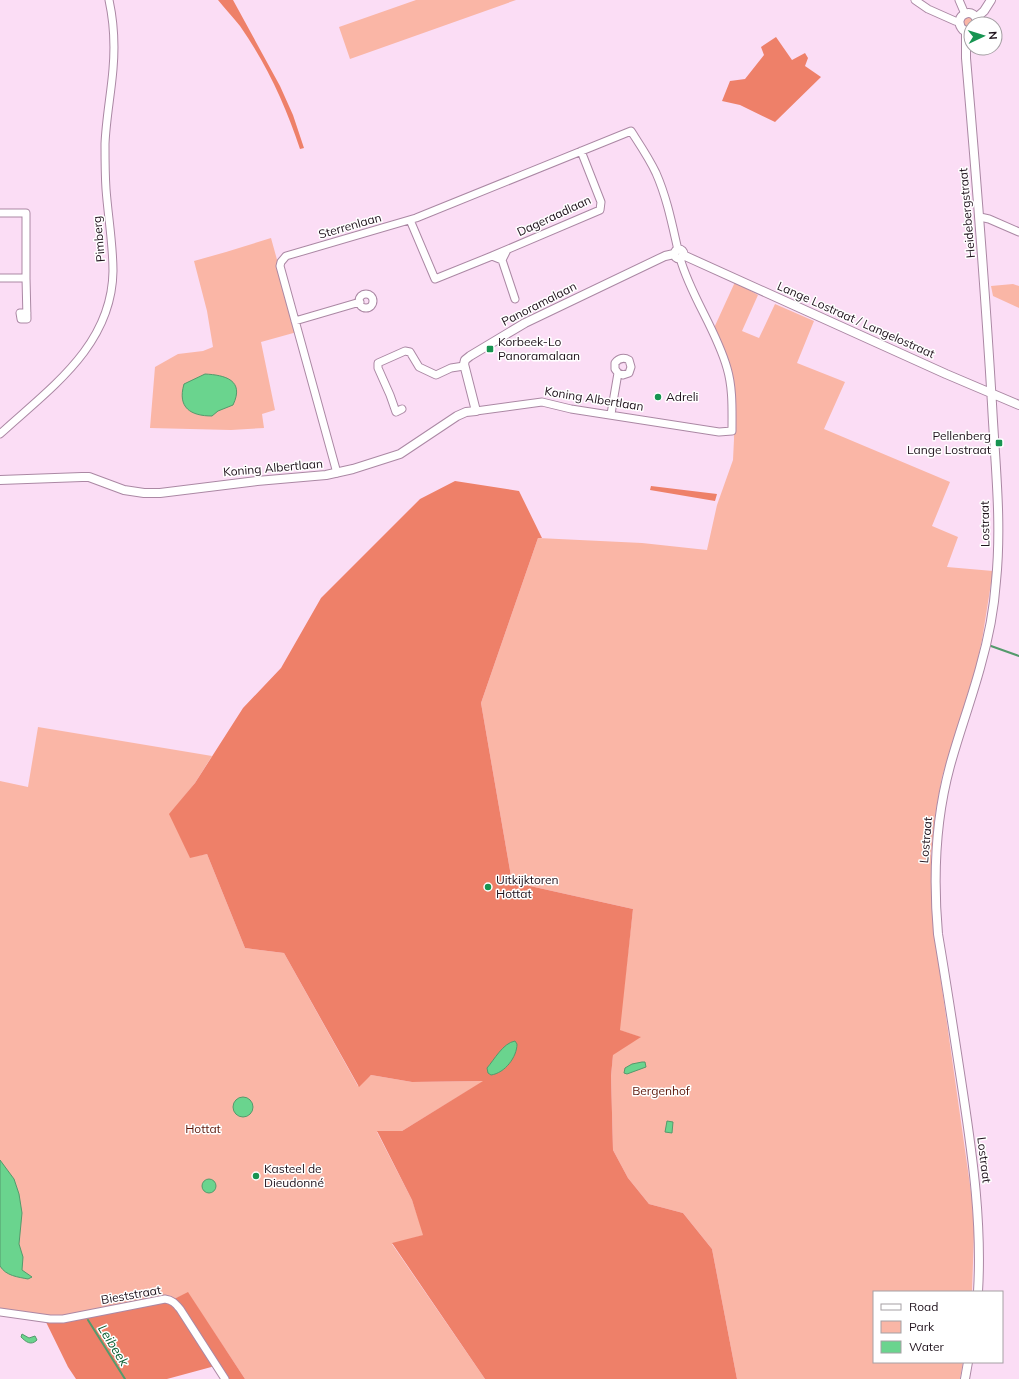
<svg xmlns="http://www.w3.org/2000/svg" width="1019" height="1379" font-family="Mulish,sans-serif">
<style>
.green{fill:#fab6a6}
.forest{fill:#ee8069}
.water{fill:#6ad48e;stroke:#549a6c}
.lines{fill:none;stroke-linecap:round;stroke-linejoin:round}
.stream{stroke:#549a6c;stroke-width:2}
.minor-casing{stroke:#ab88a4;stroke-width:9}
.tertiary-casing{stroke:#ab88a4;stroke-width:10}
.minor{stroke:#fff;stroke-width:7}
.tertiary{stroke:#fff;stroke-width:8}
.poi-dot{fill:#179451;stroke:#fff;stroke-width:1.5}
.labels{text-anchor:middle;stroke-width:3;stroke-linejoin:round;paint-order:stroke}
.street-label{font-size:12px;fill:#1f121c;stroke:#fff}
.poi-label{font-size:12px;fill:#1f121c;stroke:#fff;text-anchor:start}
.park-label{font-size:12px;fill:#5c170a;stroke:#fff}
.water-label{font-size:13px;font-style:italic;fill:#05592d;stroke:#fff}
</style>
<rect width="100%" height="100%" fill="#fbddf5"/>
<path class="green" d="M416 0H516L350 59 339 27Z
M971 16 975 24H971V28L964 26 963 19Z
M271 238 297 332 261 342 275 410 262 414 264 428 231 430 150 428 155 367 178 354 203 351 213 347 207 311 194 261 226 252Z
M735 282 758 295 742 331 759 338 775 304 814 321 797 363 845 382 824 429 950 482 932 526 958 537 947 567 993 571 982 640 976 667 942 777 936 810 931 856 932 912 934 932 972 1199 974 1233 972 1292H874V1362H963L960 1379H737L712 1249 683 1213 649 1204 628 1178 613 1150 611 1076 613 1054 640 1037 619 1030 633 909 512 882 481 703 538 538 642 543 707 550 717 505 733 460 734 439 732 381 714 328Z
M1013 284 1019 286V308L993 296 991 286Z
M38 727 212 756 195 783 170 814 190 857 207 854 245 948 284 953 358 1086 371 1075 412 1082 484 1081 402 1131 377 1132 412 1200 424 1235 392 1244 485 1379H245L188 1293 174 1299 58 1318 0 1310V781L28 787Z"/>
<path class="forest" d="M218 0H233L280 86 293 115 304 148 300 149C286 106 266 63 240 26 233 17 225 9 218 0Z
M776 37 792 60 805 53 808 58 805 66 821 77 775 122 740 105 722 101 730 81 745 79 764 55 761 47Z
M455 481 519 491 542 538H538L481 703 512 882 633 909 620 1030 641 1037 613 1055 611 1076 613 1150 628 1178 649 1204 683 1213 712 1249 737 1379H485L392 1243 423 1235 412 1200 377 1131H402L483 1081 412 1082 371 1075 359 1087 284 953 245 948 207 854 190 858 169 814 195 783 243 708 281 668 321 598 420 499Z
M651 486 717 494 715 501 650 490Z
M188 1292 245 1379H227L174 1299Z
M171 1301 215 1366 167 1379H76L68 1367 45 1320Z"/>
<path class="water" d="M205 374C225 375 245 380 233 405L218 411 212 416C191 416 177 408 184 384Z
M515 1041 517 1044C517 1057 505 1073 491 1075L488 1073 487 1068C494 1060 503 1043 515 1041Z
M642 1062H645L646 1067 627 1074 624 1073 625 1068 632 1064Z
M233 1107a10 10 0 1 1 20 0a10 10 0 1 1-20 0Z
M667 1121 673 1122 672 1133 665 1132Z
M0 1160 14 1179 19 1194 22 1213 19 1244 23 1257 22 1270 32 1277 28 1279C18 1277 6 1276 0 1266Z
M202 1186a7 7 0 1 1 14 0a7 7 0 1 1-14 0Z
M22 1334 29 1338 35 1336 37 1340C31 1346 26 1342 21 1337Z"/>
<g class="lines">
<path class="stream" d="M991 646 1019 656
M88 1320 125 1379"/>
<defs>
<path id="minor" d="M915 0 928 9 955 21 959 22
M959 0 965 14
M0 213H26V278H0
M980 217 989 219 1019 232
M410 220 435 279 492 256
M507 250 502 260 492 256 600 210 601 202 581 151
M502 260 515 299
M26 278 27 319H21L20 313H27
M359 301a7 7 0 1 1 14 0a7 7 0 1 1-14 0Z
M295 321 360 302
M402 409 396 412 390 395 378 368V363L405 351 410 352 419 367 436 375 451 368 464 366
M476 411 542 402 571 409 719 432 732 431C732 410 733 388 727 368 716 329 691 297 680 258
M611 414 618 373 615 369V363C619 358 624 357 629 360L631 367 629 373 623 375 618 373
M0 434C50 388 112 346 113 271 113 244 108 216 106 189 105 174 105 159 105 144 106 119 111 94 113 69 115 46 114 23 109 0
M337 473 280 266 281 262 286 256 416 218 631 131C640 145 649 158 656 173 667 198 672 224 678 250
M0 1312 50 1319H63L165 1299C172 1300 175 1303 180 1309L225 1379"/>
<path id="tertiary" d="M976 18 984 11 991 0
M966 31V58C976 173 985 288 992 404 995 463 1002 522 996 581 994 611 988 640 980 668 971 701 959 733 950 766 935 821 933 877 938 934 947 987 955 1040 963 1093 973 1159 982 1225 978 1292
M970 31 963 30C950 15 977 4 977 24
M674.5 254a4.5 4.5 0 1 1 9 0a4.5 4.5 0 1 1-9 0Z
M683 255 946 374 1019 405
M0 480 82 477H89L124 490 144 493H160L257 481 326 475 353 469 400 454 457 416 466 412 476 411 464 364 465 360 470 356 525 323 665 256 674 254
M965 1379 968 1362"/>
</defs>
<use href="#minor" class="minor-casing"/>
<use href="#tertiary" class="tertiary-casing"/>
<use href="#minor" class="minor"/>
<use href="#tertiary" class="tertiary"/>
</g>
<g class="poi-dot">
<rect x="486" y="345" width="8" height="8" rx="2"/>
<circle cx="658" cy="397" r="4"/>
<rect x="995" y="439" width="8" height="8" rx="2"/>
<circle cx="488" cy="887" r="4"/>
<circle cx="256" cy="1176" r="4"/>
</g>
<g class="labels">
<g class="street-label">
<text transform="translate(967 213) rotate(-95)" y="4">Heidebergstraat</text>
<text transform="translate(554 216) rotate(-25)" y="4">Dageraadlaan</text>
<text transform="translate(350 226) rotate(-16)" y="4">Sterrenlaan</text>
<text transform="translate(99 239) rotate(-95)" y="4">Pimberg</text>
<text transform="translate(539 304) rotate(-27)" y="4">Panoramalaan</text>
<text transform="translate(856 320) rotate(24)" y="4">Lange Lostraat / Langelostraat</text>
<text transform="translate(594 399) rotate(9)" y="4">Koning Albertlaan</text>
<text transform="translate(273 468) rotate(-5)" y="4">Koning Albertlaan</text>
<text transform="translate(985 524) rotate(-91)" y="4">Lostraat</text>
<text transform="translate(926 840) rotate(-85)" y="4">Lostraat</text>
<text transform="translate(984 1160) rotate(83)" y="4">Lostraat</text>
<text transform="translate(131 1295) rotate(-10)" y="4">Bieststraat</text>
</g>
<g class="poi-label">
<text x="498" y="346">Korbeek-Lo<tspan x="498" dy="14">Panoramalaan</tspan></text>
<text x="666" y="401">Adreli</text>
<text x="991" y="440" text-anchor="end">Pellenberg<tspan x="991" dy="14">Lange Lostraat</tspan></text>
<text x="496" y="884">Uitkijktoren<tspan x="496" dy="14">Hottat</tspan></text>
<text x="264" y="1173">Kasteel de<tspan x="264" dy="14">Dieudonné</tspan></text>
</g>
<g class="park-label">
<text x="661" y="1095">Bergenhof</text>
<text x="203" y="1133">Hottat</text>
</g>
<g class="water-label">
<text transform="translate(114 1345) rotate(58)" y="5">Leibeek</text>
</g>
</g>
<rect x="873" y="1291" width="130" height="72" fill="#ffffff" stroke="#a5a0a4"/>
<rect x="881" y="1304" width="20" height="6" fill="#ffffff" stroke="#a5a0a4"/>
<text x="909" y="1311" font-size="12" fill="#1f121c">Road</text>
<rect x="881" y="1321" width="20" height="12" fill="#fab6a6" stroke="#a5a0a4"/>
<text x="909" y="1331" font-size="12" fill="#1f121c">Park</text>
<rect x="881" y="1341" width="20" height="12" fill="#6ad48e" stroke="#a5a0a4"/>
<text x="909" y="1351" font-size="12" fill="#1f121c">Water</text>
<g transform="translate(983 36) rotate(86)"><circle r="19" fill="#ffffff" stroke="#a5a0a4"/>
<path d="M0-3L7 15L0 10L-7 15Z" fill="#179451"/>
<text y="-6" font-size="11" font-weight="bold" text-anchor="middle" fill="#1f121c">N</text>
</g>
</svg>
